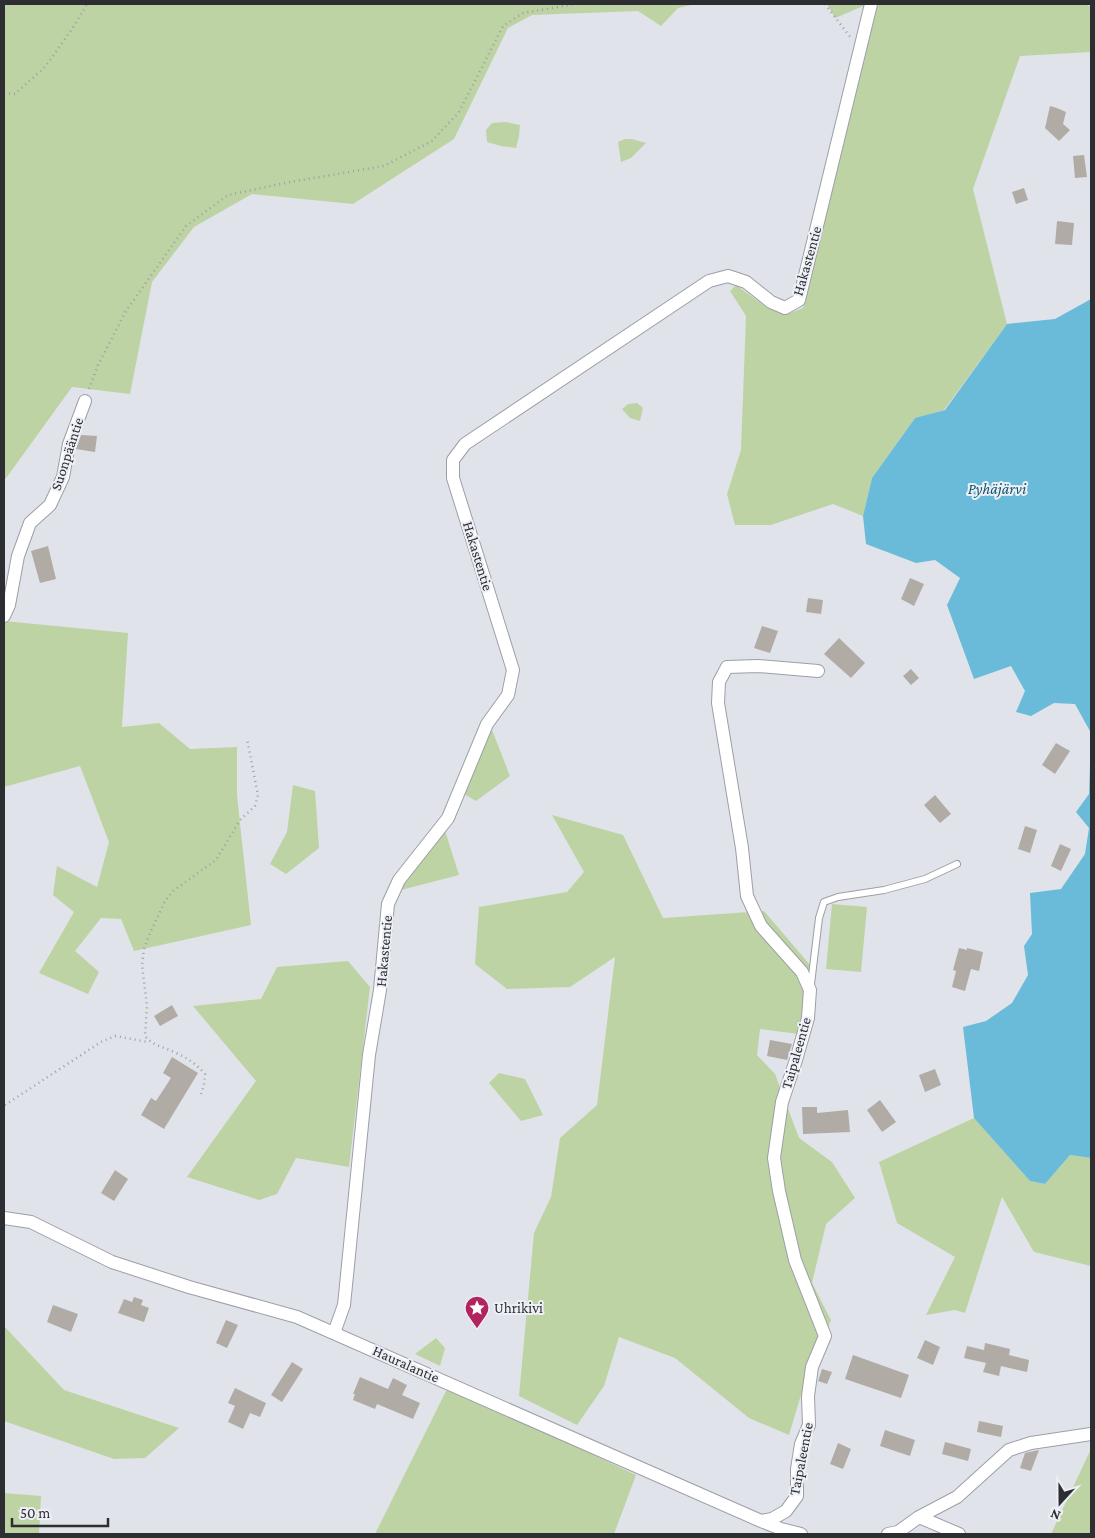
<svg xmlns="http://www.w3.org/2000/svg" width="1095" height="1538" font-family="'Crimson Pro',serif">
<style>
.green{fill:#bdd3a3}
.water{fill:#69bbd9}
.building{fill:#b1aba6}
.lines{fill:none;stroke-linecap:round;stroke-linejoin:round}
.service-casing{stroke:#9d9fa6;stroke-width:8}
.minor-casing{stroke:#9d9fa6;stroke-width:14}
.path{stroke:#9e9fa5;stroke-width:2.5;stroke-dasharray:1 4;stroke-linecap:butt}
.service{stroke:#fff;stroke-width:6}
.minor{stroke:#fff;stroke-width:12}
.labels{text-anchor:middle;stroke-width:4;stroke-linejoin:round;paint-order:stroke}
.street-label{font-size:15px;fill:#2d2e31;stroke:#eef0f8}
.poi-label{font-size:15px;fill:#2d2e31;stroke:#eef0f8;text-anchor:start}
.water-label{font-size:16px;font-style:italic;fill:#11566b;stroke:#eef0f8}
</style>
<rect width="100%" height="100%" fill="#e1e3ea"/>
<path class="green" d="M4 4H695L678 8 661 26 638 11 532 15 508 28 454 139 353 204 252 194 194 227 152 282 130 394 72 387 4 481Z
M827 4H868L835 18Z
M877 4H1086L1091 7V52L1020 56 973 189 1007 324 944 410 914 419 872 478 863 516 833 504 771 525H735L727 494 741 450 746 316 730 291 736 285 769 309 788 314 803 308Z
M506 122 520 125 519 136 516 148 501 146 487 142 486 130 492 123Z
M625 139H632L646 143 631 158 621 162 618 142Z
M637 403 643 408 640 421 630 418 622 409 628 404Z
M4 621 128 633 122 727 159 723 190 749 237 747V796L251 925 134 951 121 919 101 918 75 951 99 972 88 994 39 973 74 912 53 895 57 866 97 887 109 842 80 766 4 787Z
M492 730 510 776 476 801 457 790Z
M293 785 315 791 319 848 286 874 270 864 287 832Z
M552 815 623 835 663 918 764 911 810 965 798 1034 760 1029 757 1055 775 1074 799 1138 832 1162 855 1198 826 1224 812 1283 831 1320 800 1398 789 1435 749 1418 675 1358 619 1337 604 1386 577 1425 519 1396 534 1233 551 1197 560 1138 597 1105 615 957 570 987 507 989 475 964 479 907 567 892 584 872Z
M442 821 459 875 397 891Z
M832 904 867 907 861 972 826 969Z
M348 961 370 987 349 1167 296 1158 277 1194 259 1200 187 1177 256 1081 193 1006 261 999 277 967Z
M499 1073 525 1079 543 1115 521 1121 489 1083Z
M974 1118 1030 1181 1045 1184 1070 1155 1091 1158V1266L1034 1252 1002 1197 965 1313 955 1310 926 1315 955 1257 897 1223 879 1162Z
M4 1326 64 1390 179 1428 145 1458 114 1459 4 1421Z
M436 1338 445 1348 440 1366 415 1354Z
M448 1387 636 1475 614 1534H375Z
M1091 1449V1534H1051Z
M4 1493 41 1496 39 1534H4Z"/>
<path class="water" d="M1091 299V1158L1070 1155 1045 1184 1030 1181 974 1118 963 1027 986 1021 1012 1003 1028 975 1024 946 1032 934 1030 893 1061 889 1085 854 1089 828 1076 812 1089 794 1091 733 1075 704 1054 703 1031 716 1016 712 1025 691 1011 666 974 679 947 605 960 578 935 560 916 563 866 544 863 516 872 478 915 418 945 410 1007 324 1055 319Z"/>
<path class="building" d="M1050 106 1057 108 1066 112 1063 124 1070 130 1059 141 1045 128Z
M1084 155 1087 177 1075 178 1073 156Z
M1024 188 1028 200 1016 204 1012 192Z
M1057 221 1074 223 1072 245 1055 244Z
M81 435 97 436 95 452 76 449Z
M48 546 56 579 40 583 31 551Z
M910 578 924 584 914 606 901 599Z
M808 598 823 600 821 614 806 612Z
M762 626 778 631 770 653 754 648Z
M839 638 865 663 851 678 824 654Z
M911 669 919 678 911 685 903 676Z
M1056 743 1070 751 1055 774 1042 765Z
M935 795 951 814 940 823 924 805Z
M1025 826 1037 830 1030 853 1018 849Z
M1060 844 1071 849 1061 871 1051 866Z
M959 948 967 950V948L983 952 979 971 971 969 965 991 952 987 956 971 953 970Z
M172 1005 178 1016 160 1026 154 1016Z
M770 1040 792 1044 787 1060 767 1056Z
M172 1057 198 1073 164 1129 141 1115 151 1098 156 1101 171 1078 163 1073Z
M935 1069 941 1085 925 1092 919 1075Z
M880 1100 896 1122 882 1132 867 1110Z
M802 1107H817V1113L848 1110 850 1132 803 1134Z
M115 1170 128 1179 114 1201 101 1193Z
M134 1297 143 1300 141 1305 149 1308 144 1322 118 1313 124 1299 132 1302Z
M53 1305 78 1314 71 1332 47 1322Z
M226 1320 238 1325 227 1348 216 1343Z
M925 1340 940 1347 933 1365 917 1358Z
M985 1343 1010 1349 1009 1355 1029 1360 1027 1372 1001 1366 999 1376 983 1372 986 1363 964 1358 967 1346 984 1350Z
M853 1355 909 1375 901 1398 845 1379Z
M292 1362 303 1369 282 1402 271 1395Z
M822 1369 832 1372 827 1384 818 1381Z
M360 1377 388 1389 393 1378 407 1385 402 1395 420 1403 413 1419 377 1404 375 1409 353 1400 355 1394H353Z
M235 1388 266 1403 260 1417 250 1413 243 1429 228 1422 235 1406 228 1403Z
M979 1421 1003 1426 1001 1437 977 1432Z
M885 1430 915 1440 910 1456 880 1446Z
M945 1442 971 1449 968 1461 942 1454Z
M838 1443 851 1449 843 1469 830 1464Z
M1039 1450 1031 1471 1020 1468 1025 1453Z"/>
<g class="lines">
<defs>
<path id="service" d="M811 984 819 918 824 902 838 897 884 890 925 879 957 864"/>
<path id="minor" d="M4 616 9 605 18 556 30 523 50 505 63 477 69 444 85 401
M4 1218 31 1222 112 1262 189 1287 297 1317 761 1521 781 1529 801 1534
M334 1333 344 1305 369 1055 380 990 388 904 399 880 448 818 487 724 508 695 513 670 453 478V460L465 444 709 281 728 276 746 282 771 302 785 308 799 300 871 4
M919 1517 959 1534
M761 1521 772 1519 786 1511 797 1496V1469L801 1444 809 1425 808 1396 812 1367 825 1336 795 1260 779 1191 774 1158 782 1102 796 1060 808 1018 810 990 802 972 761 926 747 896 742 848 718 703 719 682 727 667 758 666 818 671
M888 1534 898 1532 919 1517 957 1497 1009 1450 1031 1443 1091 1434"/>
</defs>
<use href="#service" class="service-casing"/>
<use href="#minor" class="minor-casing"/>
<path class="path" d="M825 4 851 38
M4 93 15 94 45 67 72 29 87 4
M89 389 98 365 126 311 186 226 228 195 290 182 384 166 432 141 459 112 503 26 523 13 575 4
M201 1094 204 1085 205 1074C197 1065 188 1058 176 1053 164 1047 153 1046 145 1036L147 1006 142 965 144 949 150 933 165 901 173 891 216 860 240 820 255 806 258 795 247 739
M5 1105 101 1042 115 1036 148 1042"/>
<use href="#service" class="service"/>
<use href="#minor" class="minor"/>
</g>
<defs>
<symbol id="sight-pin" viewBox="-11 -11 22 30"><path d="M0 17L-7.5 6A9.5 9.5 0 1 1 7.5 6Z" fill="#b1245d" stroke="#eef0f8"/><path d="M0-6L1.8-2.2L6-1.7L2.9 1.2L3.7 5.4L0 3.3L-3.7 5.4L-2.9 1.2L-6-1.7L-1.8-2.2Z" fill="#fff"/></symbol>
</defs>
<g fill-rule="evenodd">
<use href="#sight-pin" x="463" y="1294" width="28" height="38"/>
</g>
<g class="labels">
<g class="street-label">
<text transform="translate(807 261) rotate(-74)" y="5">Hakastentie</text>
<text transform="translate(67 454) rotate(-72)" y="5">Suonpääntie</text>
<text transform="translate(478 556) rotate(73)" y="5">Hakastentie</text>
<text transform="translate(384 951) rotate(-85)" y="5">Hakastentie</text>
<text transform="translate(796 1053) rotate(-74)" y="5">Taipaleentie</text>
<text transform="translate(406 1364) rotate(24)" y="5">Hauralantie</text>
<text transform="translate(801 1459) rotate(-79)" y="5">Taipaleentie</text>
</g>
<g class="poi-label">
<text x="494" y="1313">Uhrikivi</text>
</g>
<g class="water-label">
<text x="997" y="494">Pyhäjärvi</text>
</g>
</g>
<rect width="1095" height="1538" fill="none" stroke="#2d2e31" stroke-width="10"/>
<g transform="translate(1060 1503) rotate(201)" stroke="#eef0f8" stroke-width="4" paint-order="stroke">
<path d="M0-4L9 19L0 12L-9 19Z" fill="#2d2e31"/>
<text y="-8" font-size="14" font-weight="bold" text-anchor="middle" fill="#2d2e31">N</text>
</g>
<path d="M12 1518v8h96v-8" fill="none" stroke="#2d2e31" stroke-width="2.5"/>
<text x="20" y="1518" font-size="15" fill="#2d2e31" stroke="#eef0f8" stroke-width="4" paint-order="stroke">50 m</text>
</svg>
